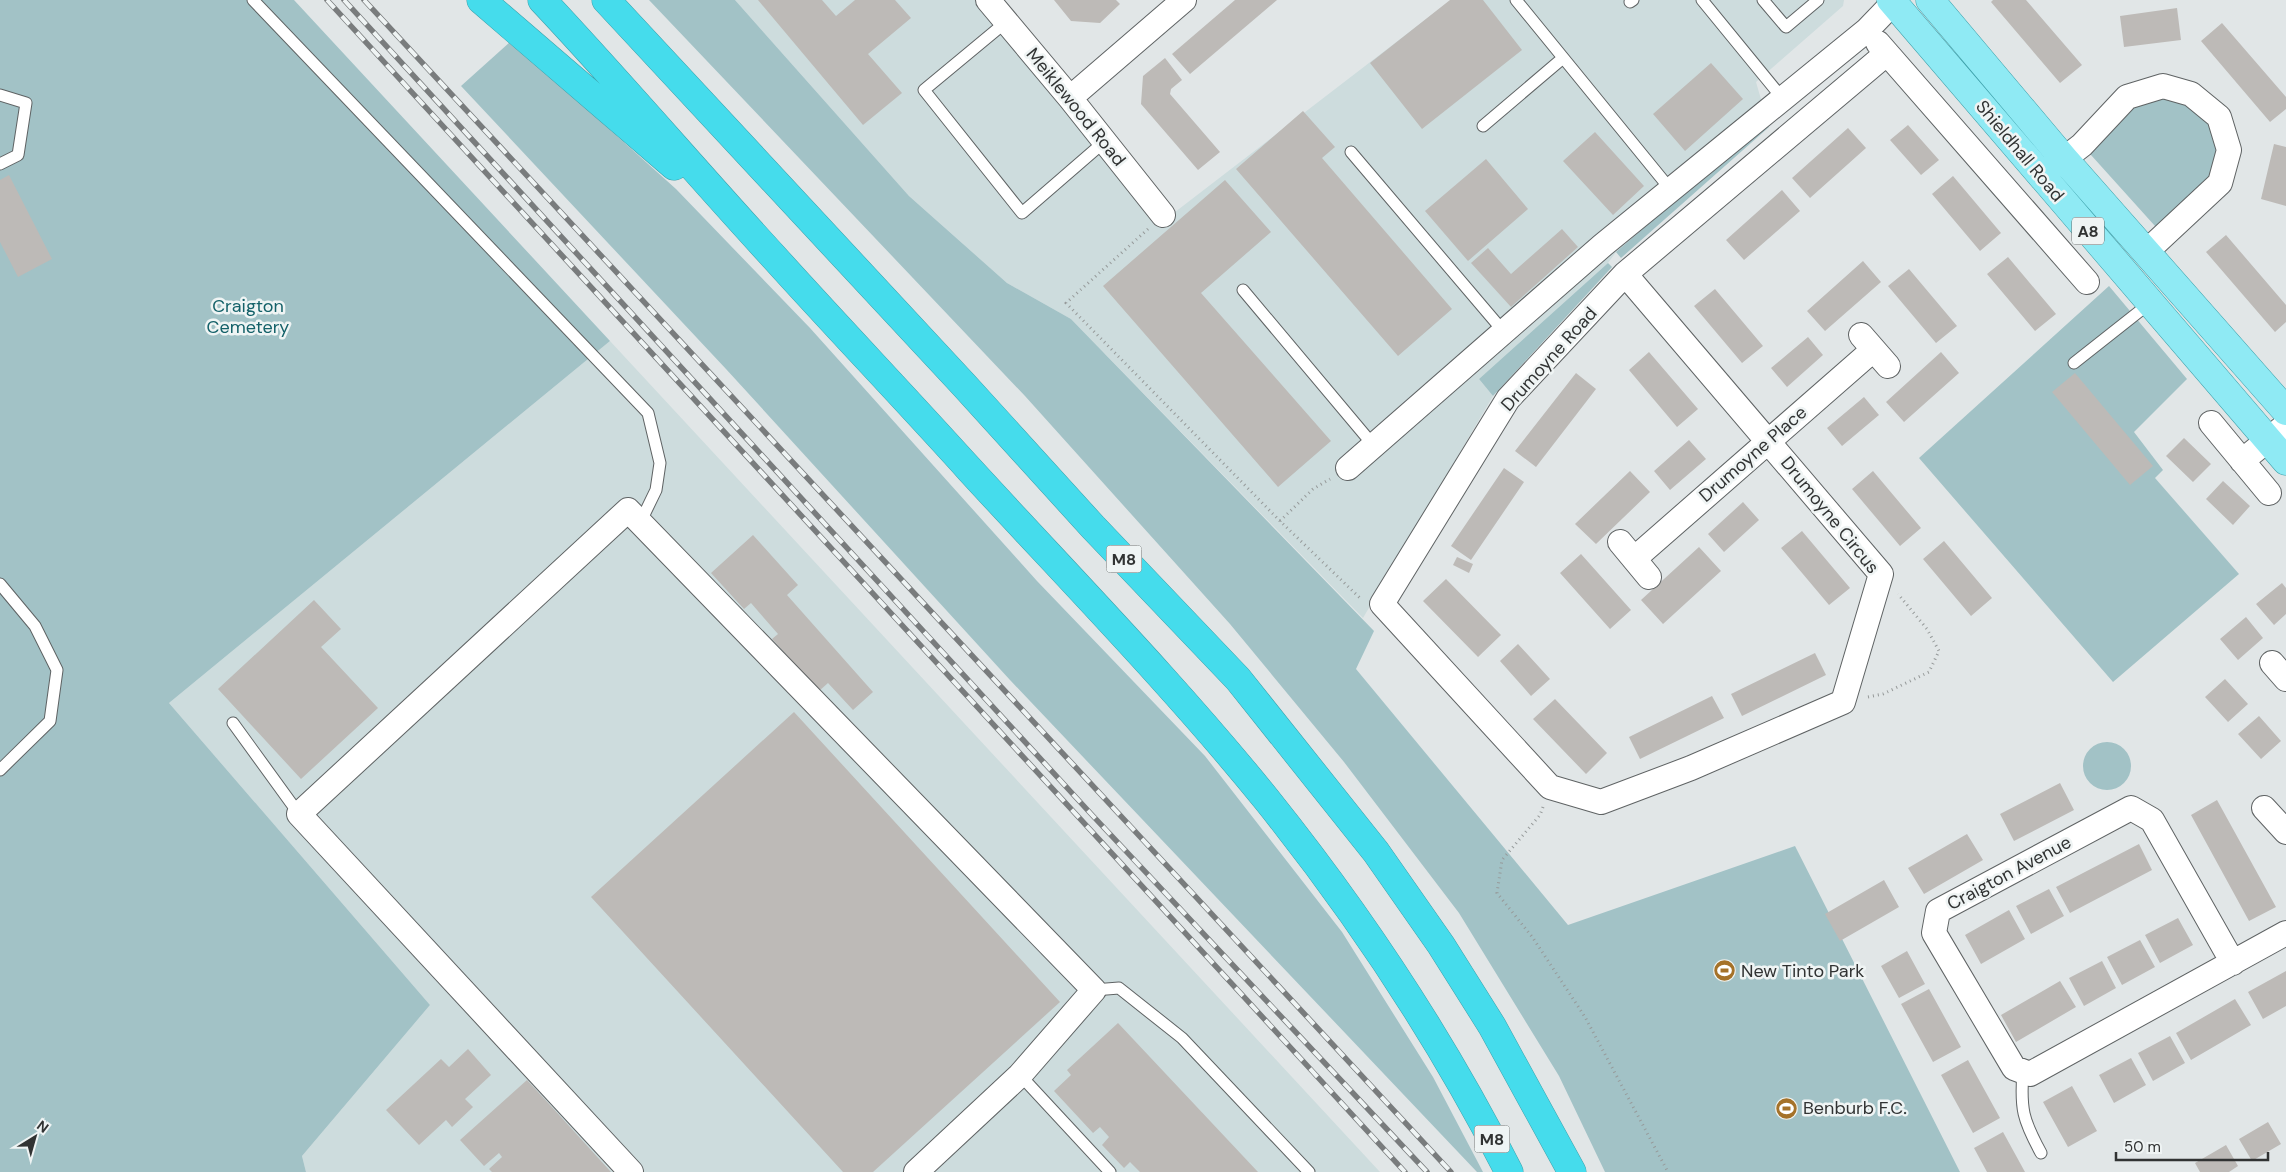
<svg xmlns="http://www.w3.org/2000/svg" width="2286" height="1172" font-family="'DM Sans',sans-serif">
<style>
.built{fill:#cddcdd}
.green{fill:#a2c2c6}
.building{fill:#bdbab7}
.lines{fill:none;stroke-linecap:round;stroke-linejoin:round}
.service-casing{stroke:#5f6364;stroke-width:13}
.minor-casing{stroke:#5f6364;stroke-width:26}
.primary-casing{stroke:#3ea1ab;stroke-width:29}
.motorway-casing{stroke:#3ea1ab;stroke-width:29}
.path{stroke:#969a9a;stroke-width:3;stroke-dasharray:1 4;stroke-linecap:butt}
.service{stroke:#fff;stroke-width:11}
.minor{stroke:#fff;stroke-width:24}
.primary{stroke:#8feaf4;stroke-width:28}
.motorway{stroke:#45dcec;stroke-width:28}
.rail-casing{stroke:#797c7d;stroke-width:5.5}
.rail{stroke:#eff4f4;stroke-width:4;stroke-dasharray:11;stroke-linecap:butt}
.labels{text-anchor:middle;stroke-width:5;stroke-linejoin:round;paint-order:stroke}
.shield{fill:#eff4f4;stroke:#6a6d6d;stroke-width:1}
.shield-label{font-size:16px;font-weight:bold;fill:#313333}
.street-label{font-size:18px;fill:#313333;stroke:#eff4f4}
.park-label{font-size:18px;fill:#146169;stroke:#eff4f4}
.poi-label{font-size:18px;fill:#313333;stroke:#eff4f4;text-anchor:start}
</style>
<rect width="100%" height="100%" fill="#e1e6e7"/>
<path class="built" d="M735 0H976L1166 219 1451 0H1844L1843 6 1756 82 1769 127 1765 123 1616 252 1608 263 1479 379 1493 396 1363 618 1071 319 1007 283 909 196Z
M610 341 1380 1172H306L302 1156 430 1005 169 703Z"/>
<path class="green" d="M0 0H294L610 341 169 703 430 1005 302 1156 306 1172H0Z
M649 0H735L909 196 1007 283 1071 319 1374 631 1356 669 1568 925 1795 846 1960 1172H1605L1559 1076 1459 913 1344 762 1230 624 1025 396Z
M511 41 676 189 810 328 1037 581 1205 756 1342 932 1433 1077 1483 1172H1477L1010 680 726 369 461 86Z
M2163 86 2219 117 2220 183 2164 236 2082 145Z
M1765 123 1769 127 1621 258 1616 252Z
M1608 263 1612 267 1493 396 1479 379Z
M2109 286 2187 379 2134 432 2163 470 2155 478 2239 574 2113 682 1919 458Z
M2083 766a24 24 0 1 1 48 0a24 24 0 1 1-48 0Z"/>
<path class="building" d="M758 0H822L836 16 855 0H895L911 18 868 54 902 93 863 125Z
M1054 0H1116L1120 4 1100 23 1071 21Z
M1235 0H1277L1190 74 1172 54Z
M1450 0H1483L1522 50 1422 129 1370 63Z
M1993 0H2026L2082 65 2060 83 1991 2Z
M2177 8 2181 40 2124 47 2120 16Z
M2222 23 2286 97V109L2270 122 2201 41Z
M1165 58 1182 80 1171 89 1170 94 1220 152 1198 170 1141 104 1143 76Z
M1711 63 1743 99 1685 151 1653 114Z
M1303 111 1335 147 1322 158 1452 309 1398 356 1236 169Z
M1908 125 1939 160 1921 175 1890 140Z
M1848 128 1866 148 1810 198 1792 178Z
M1595 132 1644 186 1613 215 1563 161Z
M2274 144 2286 147V206L2261 199Z
M1486 159 1528 209 1468 261 1425 211Z
M9 175 52 259 18 277 0 242V180Z
M1953 176 2001 233 1980 251 1932 194Z
M1225 180 1271 232 1201 293 1331 441 1278 487 1103 286Z
M1782 190 1800 211 1744 260 1726 240Z
M1562 229 1578 247 1511 307 1471 263 1488 248 1511 274Z
M2226 235 2286 305V322L2275 332 2206 252Z
M2008 257 2056 314 2035 331 1987 274Z
M1863 261 1881 282 1825 331 1807 311Z
M1909 269 1957 326 1936 343 1888 286Z
M1715 289 1763 346 1742 363 1694 306Z
M1808 337 1823 355 1787 387 1771 368Z
M1649 352 1698 409 1677 427 1629 370Z
M1941 352 1959 373 1904 422 1886 402Z
M1576 373 1596 389 1536 467 1515 451Z
M2075 373 2153 466 2130 485 2052 392Z
M1864 397 1879 415 1842 446 1827 428Z
M2184 438 2211 464 2193 482 2166 456Z
M1689 440 1706 459 1670 490 1654 471Z
M1504 468 1524 482 1471 560 1451 546Z
M1630 471 1650 492 1596 544 1575 524Z
M1873 471 1921 528 1900 546 1852 489Z
M2223 481 2250 506 2233 525 2206 499Z
M1743 502 1759 520 1724 552 1708 534Z
M1802 531 1850 588 1829 605 1781 548Z
M753 535 798 585 787 595 873 692 853 710 828 683 819 691 772 639 778 634 751 603 744 609 711 573Z
M1944 541 1992 598 1971 616 1923 559Z
M1699 547 1721 571 1663 624 1641 600Z
M1581 554 1631 610 1610 629 1560 573Z
M1457 557 1473 564 1469 573 1453 565Z
M1446 579 1501 635 1478 657 1423 601Z
M2282 583 2286 588V614L2274 625 2256 604Z
M314 600 341 629 321 647 378 708 301 779 218 689Z
M2246 617 2263 638 2238 660 2220 639Z
M1518 644 1550 679 1531 696 1500 661Z
M1815 653 1826 675 1742 716 1731 694Z
M2225 679 2248 704 2228 722 2205 697Z
M1712 696 1724 718 1640 759 1629 737Z
M1555 699 1607 753 1586 774 1533 719Z
M794 712 1060 1002 873 1172H843L591 897Z
M2259 716 2281 741 2261 759 2238 734Z
M2060 783 2074 810 2014 841 2000 814Z
M2217 800 2276 907 2249 921 2191 815Z
M1967 834 1983 860 1924 894 1908 868Z
M2139 844 2152 870 2070 913 2056 887Z
M1884 880 1899 907 1840 941 1825 914Z
M2049 889 2064 916 2031 934 2016 906Z
M2009 910 2025 939 1981 964 1965 935Z
M2178 918 2193 945 2160 963 2145 935Z
M2140 940 2155 967 2122 985 2107 957Z
M1907 951 1925 984 1899 998 1881 966Z
M2102 961 2116 988 2084 1006 2069 978Z
M2286 971V1006L2263 1019 2248 992Z
M2060 981 2076 1007 2016 1042 2001 1015Z
M1929 989 1961 1047 1933 1062 1901 1004Z
M2235 999 2251 1025 2191 1060 2176 1033Z
M1118 1023 1258 1172H1140L1130 1162 1124 1168 1102 1145 1109 1137 1100 1127 1093 1133 1054 1091 1071 1075 1067 1070Z
M2170 1036 2185 1063 2153 1081 2138 1053Z
M468 1049 491 1075 465 1099 473 1107 452 1127 446 1120 419 1145 386 1110 441 1059 449 1067Z
M2131 1058 2146 1085 2114 1103 2099 1075Z
M1968 1060 2000 1118 1973 1133 1941 1075Z
M527 1080 551 1106 611 1172H492L489 1169 502 1157 499 1153 484 1166 460 1140Z
M2072 1086 2097 1131 2068 1147 2043 1102Z
M2268 1122 2281 1144 2252 1161 2239 1139Z
M2003 1132 2025 1172H1987L1974 1148Z
M2226 1145 2238 1166 2229 1172H2200L2195 1163Z"/>
<g class="lines">
<defs>
<path id="service" d="M253 0 648 413 660 463 656 490 640 523
M1516 0 1671 190
M1702 0 1783 99
M1763 0 1786 27 1818 0
M1630 2 1633 0
M1006 22 924 90 1022 213 1104 142
M0 95 26 103 18 155 0 164
M1483 126 1563 58
M1351 152 1504 332
M1243 290 1374 446
M2074 363 2150 303
M0 584 35 626 57 670 50 721 0 770
M233 723 299 814
M1094 990 1119 988 1182 1038 1309 1172
M2023 1071C2020 1109 2023 1120 2041 1153
M1020 1075 1110 1172"/>
<path id="minor" d="M988 0 1070 98 1163 215
M1878 43 2087 282
M1070 98 1184 0
M2064 159 2082 145 2127 97 2163 86 2191 94 2219 117 2229 150 2220 183 2146 252
M1625 274 1881 574 1843 702 1691 768 1601 802 1550 787 1382 604 1508 399 1625 274 1886 54
M1861 335 1888 366
M2211 423 2269 493
M2242 461 2286 425
M1348 468 1603 245 1867 30 1896 0
M1620 542 1649 577
M1634 559 1873 350
M2272 663 2286 679
M2264 808 2286 832
M2233 963 2152 820 2131 808 1938 911 1934 933 2014 1068 2030 1074 2286 933
M631 1172 299 814 628 510 1094 990 1020 1075 916 1172"/>
<path id="primary" d="M1891 0 2286 461
M1930 0 2064 159 2286 411"/>
<path id="motorway" d="M481 0 674 166
M542 0C621 84 695 171 773 256 838 328 905 398 970 470 1070 579 1174 685 1267 800 1360 916 1442 1040 1509 1172
M606 0 964 385 1093 527 1238 679 1376 852 1441 945 1492 1026 1572 1172"/>
</defs>
<use href="#service" class="service-casing"/>
<use href="#minor" class="minor-casing"/>
<use href="#primary" class="primary-casing"/>
<use href="#motorway" class="motorway-casing"/>
<path class="path" d="M1148 229 1066 303 1280 521 1361 599
M1280 521 1313 489 1330 479
M1868 697 1883 694 1929 672 1939 651 1927 629 1898 594
M1543 807 1540 815 1502 860 1497 893 1533 938 1585 1017 1668 1172"/>
<use href="#service" class="service"/>
<use href="#minor" class="minor"/>
<use href="#primary" class="primary"/>
<use href="#motorway" class="motorway"/>
<defs>
<path id="rail" d="M327 0 1405 1172
M344 0 1093 816 1427 1172
M364 0 1451 1172"/>
</defs>
<use href="#rail" class="rail-casing"/>
<use href="#rail" class="rail"/>
</g>
<defs>
<symbol id="stadium-disc" viewBox="-11 -11 22 22"><circle r="9.5" fill="#a57229" stroke="#eff4f4"/><path d="M0-5a6.5 5 0 1 0 0 10a6.5 5 0 1 0 0-10ZM-3.5-1.8h7v3.6h-7Z" fill="#fff"/></symbol>
</defs>
<g fill-rule="evenodd">
<use href="#stadium-disc" x="1712" y="958" width="25" height="25"/>
<use href="#stadium-disc" x="1774" y="1096" width="25" height="25"/>
</g>
<g class="labels">
<g class="shield">
<rect x="2072" y="217.5" width="32" height="27" rx="4"/>
<rect x="1106.5" y="545.5" width="35" height="27" rx="4"/>
<rect x="1474.5" y="1125.5" width="35" height="27" rx="4"/>
</g>
<g class="shield-label">
<text x="2088" y="237">A8</text>
<text x="1124" y="565">M8</text>
<text x="1492" y="1145">M8</text>
</g>
<g class="street-label">
<text transform="translate(1076 107) rotate(51)" y="6">Meiklewood Road</text>
<text transform="translate(2020 151) rotate(50)" y="6">Shieldhall Road</text>
<text transform="translate(1549 359) rotate(-48)" y="6">Drumoyne Road</text>
<text transform="translate(1753 454) rotate(-41)" y="6">Drumoyne Place</text>
<text transform="translate(1830 515) rotate(51)" y="6">Drumoyne Circus</text>
<text transform="translate(2009 873) rotate(-28)" y="6">Craigton Avenue</text>
</g>
<g class="park-label">
<text x="248" y="312">Craigton<tspan x="248" dy="21">Cemetery</tspan></text>
</g>
<g class="poi-label">
<text x="1741" y="977">New Tinto Park</text>
<text x="1803" y="1114">Benburb F.C.</text>
</g>
</g>
<g transform="translate(35 1137) rotate(37)" stroke="#eff4f4" stroke-width="4" paint-order="stroke">
<path d="M0-4L9 19L0 12L-9 19Z" fill="#313333"/>
<text y="-8" font-size="14" font-weight="bold" text-anchor="middle" fill="#313333">N</text>
</g>
<path d="M2116 1152v8h152v-8" fill="none" stroke="#313333" stroke-width="2.5"/>
<text x="2124" y="1152" font-size="15" fill="#313333" stroke="#eff4f4" stroke-width="4" paint-order="stroke">50 m</text>
</svg>
